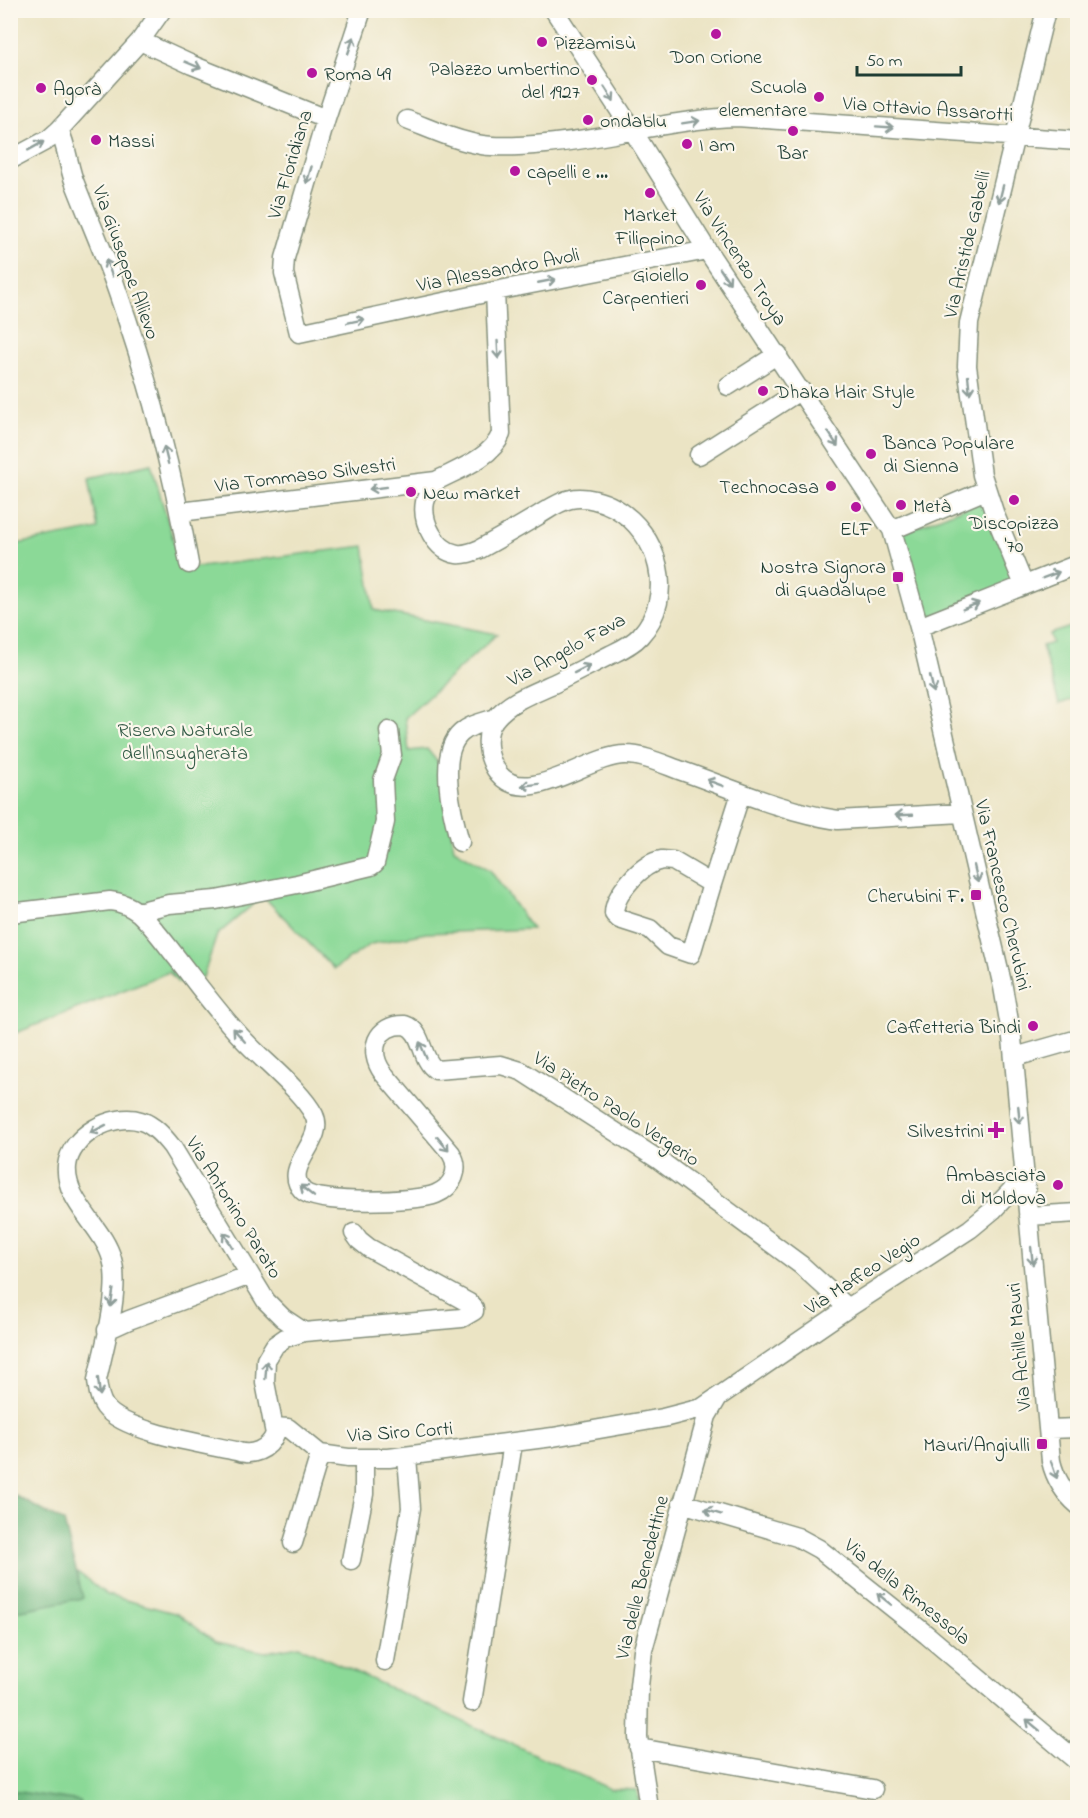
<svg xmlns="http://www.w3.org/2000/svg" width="1088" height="1818" font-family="'Indie Flower',sans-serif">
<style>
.green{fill:#8bd997;stroke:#558b66;stroke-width:1.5}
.forest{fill:#70b980;stroke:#487b5a;stroke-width:1.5}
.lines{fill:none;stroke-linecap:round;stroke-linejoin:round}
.minor-casing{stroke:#85907c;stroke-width:21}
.minor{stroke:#fff;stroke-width:18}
.oneway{stroke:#8f9e9a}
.poi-dot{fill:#b5179e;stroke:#fbf7ec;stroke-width:2}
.labels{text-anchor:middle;stroke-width:4.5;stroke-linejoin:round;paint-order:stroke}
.poi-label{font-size:20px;fill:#1f3d34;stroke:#fbf7ec;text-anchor:start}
.street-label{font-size:20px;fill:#1f3d34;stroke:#fbf7ec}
.park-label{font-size:20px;fill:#355c48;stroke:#fbf7ec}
</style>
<rect width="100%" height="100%" fill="#fbf7ec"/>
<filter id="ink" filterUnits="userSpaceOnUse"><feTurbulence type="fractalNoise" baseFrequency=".0167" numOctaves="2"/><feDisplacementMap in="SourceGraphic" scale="12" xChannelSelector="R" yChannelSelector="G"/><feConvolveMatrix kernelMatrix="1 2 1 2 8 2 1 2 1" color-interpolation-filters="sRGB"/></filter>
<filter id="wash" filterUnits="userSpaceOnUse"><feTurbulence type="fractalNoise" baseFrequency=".008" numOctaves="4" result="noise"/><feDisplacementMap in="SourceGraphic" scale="24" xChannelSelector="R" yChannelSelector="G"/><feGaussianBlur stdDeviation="1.35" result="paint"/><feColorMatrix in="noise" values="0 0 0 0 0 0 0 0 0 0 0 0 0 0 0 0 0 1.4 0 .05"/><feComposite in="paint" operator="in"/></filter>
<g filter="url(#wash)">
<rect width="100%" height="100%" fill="#ebe4c4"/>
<path class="green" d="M151 464 181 566 200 567 364 546 374 610 497 634 405 718 409 751 427 749 440 765 454 849 490 870 532 929 426 933 371 944 334 969 263 896 217 935 203 977 178 983 169 972 11 1035V545L98 529 89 478Z
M985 499 1017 582 924 620 901 533Z
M1077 625V698L1059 704 1042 646 1052 643 1049 634Z
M10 1519 107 1595 178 1614 216 1642 265 1652 299 1646 610 1789 637 1790 640 1807H11Z"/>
<path class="forest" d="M10 1493 64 1522 83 1598 11 1612Z
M11 1786 12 1791 80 1801 82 1807H11Z"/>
</g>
<g filter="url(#ink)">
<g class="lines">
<defs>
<path id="minor" d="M362 10 326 119 285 258 284 273 299 333 495 291 707 250
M554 10 633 131 707 250 892 530 919 627 1003 987 1012 1038 1051 1461C1055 1478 1064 1493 1078 1505
M140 41 192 65 326 119
M407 120C431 129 456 141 482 145 502 148 525 146 546 144 610 138 673 119 737 117L1078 141
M59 130C68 148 68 168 76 186 90 222 106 257 118 293 149 381 173 472 189 564
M10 160 49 139 59 130 140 41 162 10
M495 291 501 434C492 458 457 470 436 481 432 488 427 494 425 502 421 522 436 551 457 554 465 555 473 552 480 549 500 538 519 527 539 515 549 509 560 501 571 499 585 496 603 501 615 508 659 533 677 596 640 636 632 645 620 650 610 655 592 664 575 673 557 682 536 692 510 700 495 719 483 734 487 759 499 774 528 809 589 754 626 755 644 755 665 765 682 771 733 789 784 812 838 820L962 813
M728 386 778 354
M699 455 801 390
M180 512 436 481
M892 530 986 490
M1024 585 995 515 982 475 967 366 969 323 1046 10
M919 627 1078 564
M460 842C452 814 437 754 461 733 471 724 484 722 496 718
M662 860 673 861 712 884 691 954 668 946 650 929 619 919 614 914C614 894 642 863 662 860Z
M712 884 741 793
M138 912 169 904 216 900 297 884 371 866 375 863 385 822 383 780 392 755 389 731
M10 913 110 901C122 902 130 906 139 913 153 926 165 943 177 958 198 985 219 1014 243 1039 262 1060 302 1091 314 1115 327 1141 280 1167 303 1191 317 1205 417 1202 436 1194 453 1187 461 1169 451 1153L383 1073C367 1051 376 1024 405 1025 424 1031 420 1060 436 1070L501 1065 521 1071 659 1160 801 1265 848 1308
M1015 1057 1078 1039
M1028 1216 1078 1213
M107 1330 129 1320 250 1275
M304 1332 283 1318 266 1301 172 1147C164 1137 154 1125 141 1121 112 1112 70 1136 67 1166 64 1202 103 1226 112 1259 121 1291 104 1347 97 1380 98 1389 99 1399 105 1407 124 1432 204 1444 236 1451 251 1457 269 1450 275 1434L265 1382 266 1360 275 1345 285 1338 304 1332 462 1318 474 1311V1308L469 1303 369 1248 359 1240 354 1233
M274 1427 288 1428 320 1454 348 1458H389L553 1437 663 1418 702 1408 848 1308 970 1229 993 1210 1024 1177
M1049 1429 1078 1428
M682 1503 797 1537 819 1549 927 1635 1078 1762
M293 1543 320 1454
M351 1560 364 1494V1459
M385 1661 411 1508 407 1457
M472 1702 513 1443
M639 1748 873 1789
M649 1808 638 1737 639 1686 643 1650 707 1416 717 1399"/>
</defs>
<use href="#minor" class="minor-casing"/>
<use href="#minor" class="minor"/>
</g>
<defs><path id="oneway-shaft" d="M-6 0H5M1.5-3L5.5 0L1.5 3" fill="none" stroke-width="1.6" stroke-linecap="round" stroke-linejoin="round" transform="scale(1.5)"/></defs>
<g class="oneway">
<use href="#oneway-shaft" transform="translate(351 45) rotate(-71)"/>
<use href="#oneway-shaft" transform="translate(193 65) rotate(23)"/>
<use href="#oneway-shaft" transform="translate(609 94) rotate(57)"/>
<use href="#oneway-shaft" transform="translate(691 122) rotate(-9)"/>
<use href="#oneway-shaft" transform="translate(885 127) rotate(4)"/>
<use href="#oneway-shaft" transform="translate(36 146) rotate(-29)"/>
<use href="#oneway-shaft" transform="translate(309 175) rotate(107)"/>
<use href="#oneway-shaft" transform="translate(1001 194) rotate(104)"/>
<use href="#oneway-shaft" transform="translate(109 268) rotate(-111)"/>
<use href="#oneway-shaft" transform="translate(725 276) rotate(56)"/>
<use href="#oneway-shaft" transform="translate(547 281) rotate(-11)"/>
<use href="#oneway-shaft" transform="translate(356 321) rotate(-12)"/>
<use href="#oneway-shaft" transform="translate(498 350) rotate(87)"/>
<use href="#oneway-shaft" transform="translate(969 385) rotate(84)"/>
<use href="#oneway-shaft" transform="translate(833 439) rotate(57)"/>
<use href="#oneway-shaft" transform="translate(166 455) rotate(-104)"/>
<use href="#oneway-shaft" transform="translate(378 488) rotate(173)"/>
<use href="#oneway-shaft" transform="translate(1051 575) rotate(-21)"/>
<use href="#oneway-shaft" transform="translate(971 606) rotate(-22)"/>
<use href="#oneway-shaft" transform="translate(582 669) rotate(-27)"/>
<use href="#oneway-shaft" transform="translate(932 684) rotate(77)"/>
<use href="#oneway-shaft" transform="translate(715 783) rotate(-159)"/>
<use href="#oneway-shaft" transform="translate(530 785) rotate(173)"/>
<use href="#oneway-shaft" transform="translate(904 815) rotate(178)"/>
<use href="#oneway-shaft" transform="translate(976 874) rotate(77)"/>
<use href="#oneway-shaft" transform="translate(239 1035) rotate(-131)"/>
<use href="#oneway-shaft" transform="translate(423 1050) rotate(-113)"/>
<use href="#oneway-shaft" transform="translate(1019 1115) rotate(85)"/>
<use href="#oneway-shaft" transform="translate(98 1129) rotate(153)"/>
<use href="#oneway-shaft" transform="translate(443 1144) rotate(50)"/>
<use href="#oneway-shaft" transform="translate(307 1191) rotate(-141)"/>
<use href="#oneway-shaft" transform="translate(228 1240) rotate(-121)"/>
<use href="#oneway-shaft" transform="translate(1032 1256) rotate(84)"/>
<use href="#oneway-shaft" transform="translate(112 1298) rotate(99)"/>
<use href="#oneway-shaft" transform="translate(266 1370) rotate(-86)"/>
<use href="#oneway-shaft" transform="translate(99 1387) rotate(83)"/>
<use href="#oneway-shaft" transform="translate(1054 1470) rotate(71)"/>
<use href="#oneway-shaft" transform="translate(713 1512) rotate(-163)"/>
<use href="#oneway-shaft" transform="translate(884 1599) rotate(-141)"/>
<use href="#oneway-shaft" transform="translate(1033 1725) rotate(-140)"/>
</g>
</g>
<g class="poi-dot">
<circle cx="716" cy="34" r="6"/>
<circle cx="542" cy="42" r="6"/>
<circle cx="312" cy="73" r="6"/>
<circle cx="592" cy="80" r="6"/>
<circle cx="41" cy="88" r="6"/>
<circle cx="819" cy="97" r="6"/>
<circle cx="588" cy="120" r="6"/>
<circle cx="793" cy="131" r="6"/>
<circle cx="96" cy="140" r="6"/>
<circle cx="687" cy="144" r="6"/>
<circle cx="515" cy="171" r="6"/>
<circle cx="650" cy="193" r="6"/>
<circle cx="701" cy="285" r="6"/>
<circle cx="763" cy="391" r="6"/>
<circle cx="871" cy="454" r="6"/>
<circle cx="831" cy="486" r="6"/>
<circle cx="411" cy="492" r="6"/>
<circle cx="1014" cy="500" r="6"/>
<circle cx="901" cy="505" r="6"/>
<circle cx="856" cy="507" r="6"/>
<rect x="892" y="571" width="12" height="12" rx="3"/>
<rect x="970" y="889" width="12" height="12" rx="3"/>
<circle cx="1033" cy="1026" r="6"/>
<path d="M993 1121h6v6h6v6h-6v6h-6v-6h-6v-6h6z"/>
<circle cx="1058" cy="1185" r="6"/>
<rect x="1036" y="1438" width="12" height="12" rx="3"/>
</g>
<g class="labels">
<g class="poi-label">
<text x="554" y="49">Pizzamisù</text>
<text x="716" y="63" text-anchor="middle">Don Orione</text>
<text x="580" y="75" text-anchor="end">Palazzo umbertino<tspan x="580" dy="23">del 1927</tspan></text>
<text x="324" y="80">Roma 49</text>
<text x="807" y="93" text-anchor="end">Scuola<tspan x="807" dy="23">elementare</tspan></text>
<text x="53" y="95">Agorà</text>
<text x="600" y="127">ondablu</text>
<text x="108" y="147">Massi</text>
<text x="699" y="151">I am</text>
<text x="793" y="159" text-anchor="middle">Bar</text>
<text x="527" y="178">capelli e ...</text>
<text x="650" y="221" text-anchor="middle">Market<tspan x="650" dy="23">Filippino</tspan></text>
<text x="689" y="281" text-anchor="end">Gioiello<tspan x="689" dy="23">Carpentieri</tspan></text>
<text x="775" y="398">Dhaka Hair Style</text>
<text x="883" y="449">Banca Populare<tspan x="883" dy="23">di Sienna</tspan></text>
<text x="819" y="493" text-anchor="end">Technocasa</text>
<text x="423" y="499">New market</text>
<text x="913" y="512">Metà</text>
<text x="1014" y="529" text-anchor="middle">Discopizza<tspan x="1014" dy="23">'70</tspan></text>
<text x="856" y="535" text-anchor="middle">ELF</text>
<text x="886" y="573" text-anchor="end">Nostra Signora<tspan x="886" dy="23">di Guadalupe</tspan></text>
<text x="964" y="902" text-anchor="end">Cherubini F.</text>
<text x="1021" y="1033" text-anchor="end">Caffetteria Bindi</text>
<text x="984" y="1137" text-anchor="end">Silvestrini</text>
<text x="1046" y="1181" text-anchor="end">Ambasciata<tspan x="1046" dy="23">di Moldova</tspan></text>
<text x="1030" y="1451" text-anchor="end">Mauri/Angiulli</text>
</g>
<g class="street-label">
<text transform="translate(928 108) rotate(4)" y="7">Via Ottavio Assarotti</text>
<text transform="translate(289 164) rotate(-73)" y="7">Via Floridiana</text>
<text transform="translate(966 244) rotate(-77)" y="7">Via Aristide Gabelli</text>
<text transform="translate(741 258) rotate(57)" y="7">Via Vincenzo Troya</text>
<text transform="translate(127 262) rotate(70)" y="7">Via Giuseppe Allievo</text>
<text transform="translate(498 269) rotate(-11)" y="7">Via Alessandro Avoli</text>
<text transform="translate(305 474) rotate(-7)" y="7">Via Tommaso Silvestri</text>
<text transform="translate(566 649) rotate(-29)" y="7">Via Angelo Fava</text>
<text transform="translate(1004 895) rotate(77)" y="7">Via Francesco Cherubini</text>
<text transform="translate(617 1108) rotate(33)" y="7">Via Pietro Paolo Vergerio</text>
<text transform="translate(235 1207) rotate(58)" y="7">Via Antonino Parato</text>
<text transform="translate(862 1273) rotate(-33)" y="7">Via Maffeo Vegio</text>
<text transform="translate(1018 1347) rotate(-95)" y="7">Via Achille Mauri</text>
<text transform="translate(400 1431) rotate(-4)" y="7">Via Siro Corti</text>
<text transform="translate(641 1577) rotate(-76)" y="7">Via delle Benedettine</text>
<text transform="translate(908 1591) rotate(39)" y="7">Via della Rimessola</text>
</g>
<g class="park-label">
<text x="185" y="736">Riserva Naturale<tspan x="185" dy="23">dell'Insugherata</tspan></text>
</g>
</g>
<rect width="1088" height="1818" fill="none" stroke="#fbf7ec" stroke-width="36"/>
<path d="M857 66v9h104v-9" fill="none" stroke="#1f3d34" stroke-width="3"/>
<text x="866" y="66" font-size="18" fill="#1f3d34" stroke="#fbf7ec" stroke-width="4.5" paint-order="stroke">50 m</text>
</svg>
